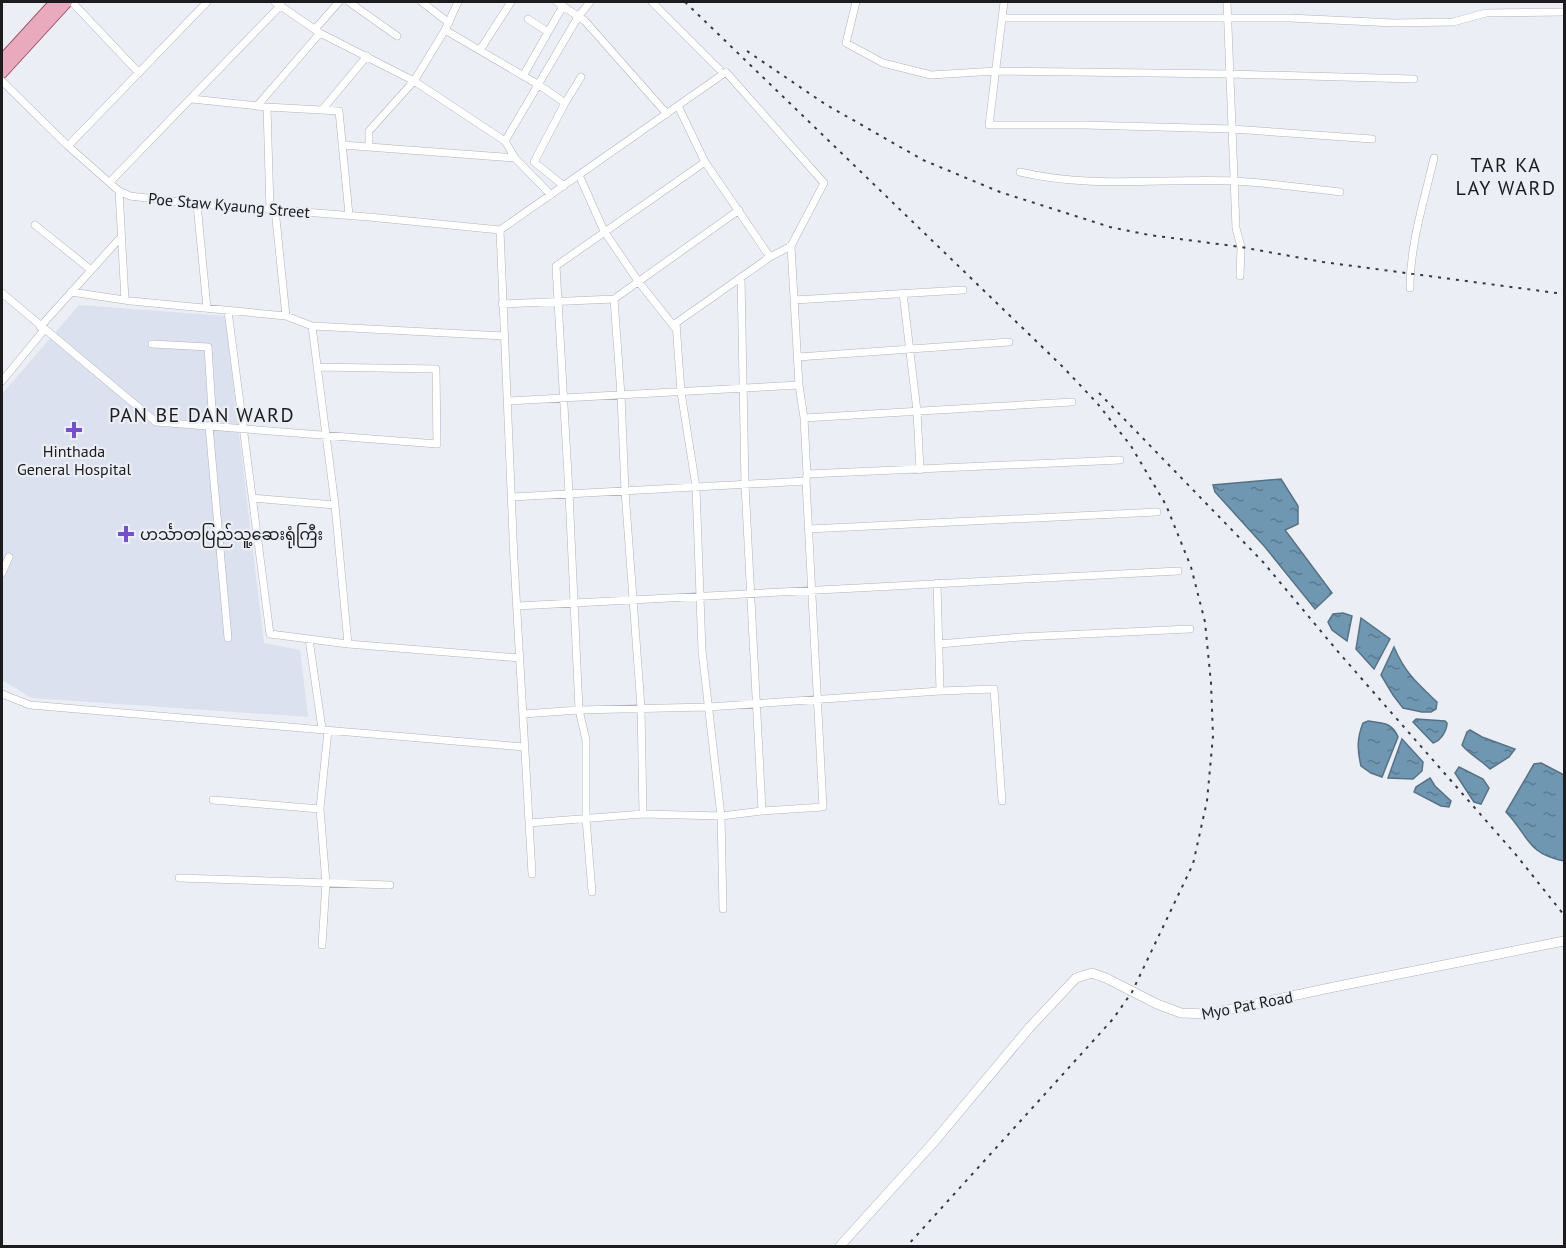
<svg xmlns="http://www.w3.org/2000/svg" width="1566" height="1248" font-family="'PT Sans','Noto Sans Myanmar',sans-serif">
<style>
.built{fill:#dbe1ee}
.water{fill:url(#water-ripples);stroke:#577285;stroke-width:1.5}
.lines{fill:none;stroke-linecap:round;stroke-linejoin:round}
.street-casing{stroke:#b0b3b9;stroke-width:8}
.secondary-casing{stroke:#b0b3b9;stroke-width:10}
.primary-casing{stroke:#995369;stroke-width:12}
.street{stroke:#fff;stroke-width:7}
.secondary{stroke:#fff;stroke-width:9}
.primary{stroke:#eaaabd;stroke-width:10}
.rail{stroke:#39393c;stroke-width:2;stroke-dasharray:3 6;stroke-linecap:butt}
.poi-dot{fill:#7550c9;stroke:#ebeef4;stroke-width:2}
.labels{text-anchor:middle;stroke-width:4.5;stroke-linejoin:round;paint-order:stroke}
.street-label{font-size:16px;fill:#1c1c1f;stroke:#ebeef4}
.poi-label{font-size:16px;fill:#1c1c1f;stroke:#ebeef4}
.quarter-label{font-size:20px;letter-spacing:1.5px;fill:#1c1c1f;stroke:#ebeef4}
</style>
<defs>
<pattern id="water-ripples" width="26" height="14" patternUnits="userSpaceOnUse" patternTransform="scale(1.5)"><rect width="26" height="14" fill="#7097b1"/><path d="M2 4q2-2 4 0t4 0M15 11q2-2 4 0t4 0" fill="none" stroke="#5b7a8f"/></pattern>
</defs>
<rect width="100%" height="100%" fill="#ebeef4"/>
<path class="built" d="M79 305 225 316 264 643 300 650 308 717 32 698 2 680V394Z"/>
<path class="water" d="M1281 479 1298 506V524L1285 530 1332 593 1315 609 1265 547 1215 492 1213 485Z
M1343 613 1352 616 1347 641 1332 630 1328 622 1333 614Z
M1361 618 1390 639 1374 669 1356 649Z
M1394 647C1405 673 1417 683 1437 702L1436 709 1431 712H1422L1403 708 1393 695 1381 675Z
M1416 719 1445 721 1447 723C1447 730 1441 741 1433 743L1413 722Z
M1368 721C1382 723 1392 722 1398 737L1382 777 1371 773 1361 766C1357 750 1357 738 1363 723Z
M1470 730 1482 737 1515 749 1509 757 1490 769C1481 760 1469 754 1462 745L1467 732Z
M1402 739 1423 762 1422 771 1413 779 1388 778Z
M1541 763 1564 775V861C1527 854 1529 836 1506 812L1534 764Z
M1459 767 1483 779 1489 788 1481 804 1474 802 1455 773Z
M1430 778 1435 786 1451 801 1449 807 1441 806 1414 792 1416 787Z"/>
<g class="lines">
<defs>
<path id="street" d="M72 2 139 73
M275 2 320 33 414 81 505 141 515 158 551 195
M349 2 397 36
M422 2 449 23
M557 2 585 21 667 114
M652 2 719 69
M856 2 846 43 883 63 931 75 996 71 1230 74 1414 79
M1004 2 989 125H1084L1232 129 1372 139
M1227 2 1236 228 1241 247 1240 276
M1002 18H1290L1394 23 1453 22 1486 13 1564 12
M528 19 548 32
M315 29 339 2
M445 30 539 85 565 103 534 162 564 186
M480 50 511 2
M523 76 563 6
M2 81 68 146 119 191 130 196 197 204 369 217 500 230
M192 99 267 107 339 111 349 215
M565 103 581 77
M257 106 320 33
M678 106 705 162 770 257
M267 107 270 209
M322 110 367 56
M505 141 578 17 590 2
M342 145 515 158
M68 146 207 2
M369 147V131L414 81 445 30 458 2
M1020 172C1091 189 1163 178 1235 181 1270 183 1305 188 1340 192
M579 175 604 231 638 281 676 329
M110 182 281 5
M119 191 125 300
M197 204 207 308
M275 209 286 316
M35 225 91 270
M741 277 745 485 762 811
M1410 288C1410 244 1424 201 1434 158
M71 292 131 301 286 316 312 326 504 336
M2 293 156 422 437 444 436 369 317 367
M903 293 917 411 920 470
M614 299 621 395 625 491 641 707 643 814
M794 300 963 290
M502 304 614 299 739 210
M228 311 270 634 348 644 520 658
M312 326 335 505 348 644
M40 327 121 237
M152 344 208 347 213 426
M798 357 1009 342
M2 381 44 330
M508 401 799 385 804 418 807 474 806 481 823 807 762 811 721 816 643 814 529 823
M804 418 1072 402
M209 426 228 638
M807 474 1120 460
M512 497 806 481
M252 498 335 505
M809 529 1157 512
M2 573 9 557
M937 583 940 691
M517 606 1178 571
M309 639 322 729
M939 644 1021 637 1190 629
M2 694 30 705 524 747
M523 714 579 710 708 707 940 691 994 689 1002 801
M213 800 320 809
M532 874 514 560 500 230 726 72 824 183 791 246 799 385
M179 878 390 885
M592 892 586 818V740L579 710 569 493 556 266 705 162
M723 909 721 816 702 651 696 487 681 392 676 323 770 257 791 246
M322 945 326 883 320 809 328 730"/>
<path id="secondary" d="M840 1246 933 1143 1030 1027 1076 978 1092 973 1106 978 1157 1004 1181 1013 1208 1014 1334 987 1564 941"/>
<path id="primary" d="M2 60 55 2
M2 73 67 2"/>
</defs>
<use href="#street" class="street-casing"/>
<use href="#secondary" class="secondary-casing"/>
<use href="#primary" class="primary-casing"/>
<use href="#street" class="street"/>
<use href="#secondary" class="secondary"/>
<use href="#primary" class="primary"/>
<path class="rail" d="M685 2 1063 367 1097 403 1131 446 1166 505 1191 567 1205 622 1211 683 1213 736 1207 801 1193 864 1132 992 1113 1019 907 1246
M747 51 825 104 923 160 1000 192 1110 227 1149 235 1241 247 1323 262 1564 294
M1099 393 1263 562 1340 654 1517 856 1564 915"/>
</g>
<g class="poi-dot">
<path d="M71 421h6v6h6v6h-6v6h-6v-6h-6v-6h6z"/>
<path d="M123 525h6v6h6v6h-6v6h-6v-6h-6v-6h6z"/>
</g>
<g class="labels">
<g class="street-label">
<text transform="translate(229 205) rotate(5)" y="6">Poe Staw Kyaung Street</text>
<text transform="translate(1247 1005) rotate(-11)" y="6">Myo Pat Road</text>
</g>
<g class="poi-label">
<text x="74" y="457">Hinthada<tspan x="74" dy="18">General Hospital</tspan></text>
<text x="140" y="540" text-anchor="start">ဟင်္သာတပြည်သူ့ဆေးရုံကြီး</text>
</g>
<g class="quarter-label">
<text x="1506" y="172">TAR KA<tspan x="1506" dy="23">LAY WARD</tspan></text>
<text x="202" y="422">PAN BE DAN WARD</text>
</g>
</g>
<rect width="1566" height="1248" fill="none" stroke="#1c1c1f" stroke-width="6"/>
</svg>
